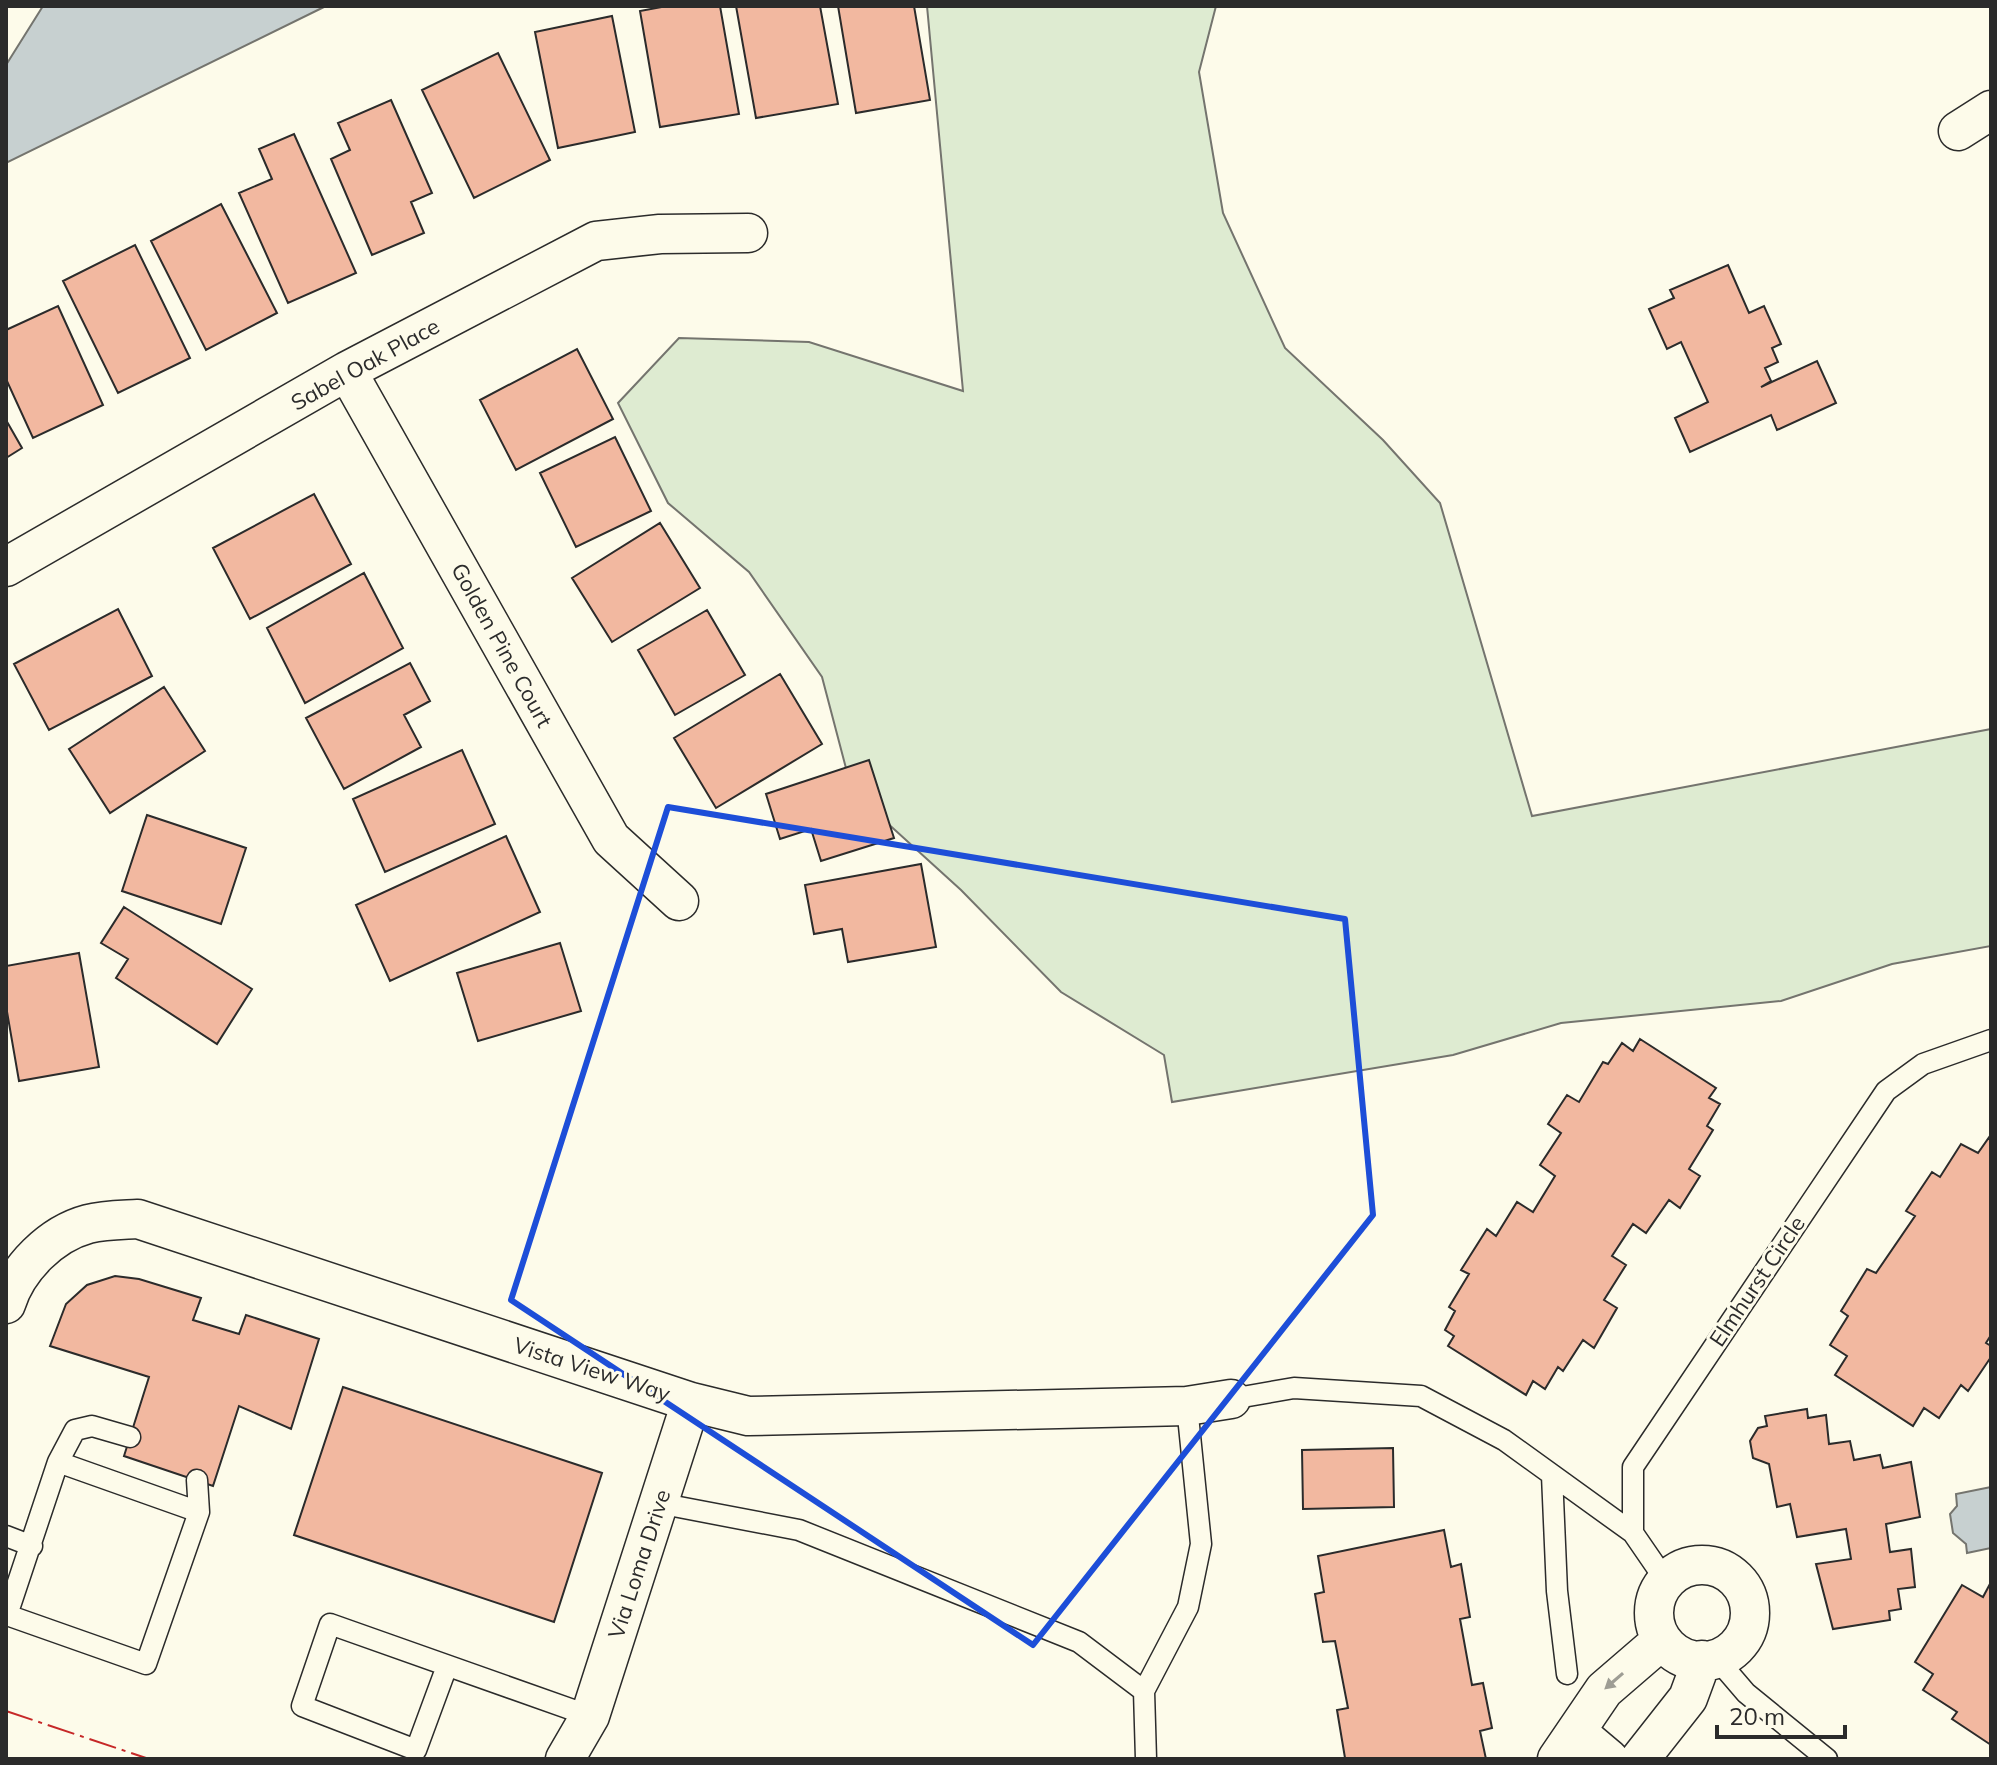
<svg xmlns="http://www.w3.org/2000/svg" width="1997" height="1765" font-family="Mulish,sans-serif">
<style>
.green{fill:#deebd1;stroke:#74746e;stroke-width:2}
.water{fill:#c7d0d0;stroke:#74746e;stroke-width:2}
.building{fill:#f2b8a0;stroke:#2b2b2b;stroke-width:2}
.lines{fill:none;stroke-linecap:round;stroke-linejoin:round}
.lane-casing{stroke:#2b2b2b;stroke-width:23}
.street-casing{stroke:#2b2b2b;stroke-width:41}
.lane{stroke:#fdfbea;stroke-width:20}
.street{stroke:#fdfbea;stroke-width:38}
.power{stroke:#c62828;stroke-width:2;stroke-dasharray:28 6 4 6;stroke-linecap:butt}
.oneway{fill:#9e9d94}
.marked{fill:none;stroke:#1d4ed8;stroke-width:6;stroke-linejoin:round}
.labels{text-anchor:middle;stroke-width:6;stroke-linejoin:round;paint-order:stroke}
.street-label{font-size:22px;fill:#2b2b2b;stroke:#fdfbea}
</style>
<rect width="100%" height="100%" fill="#fdfbea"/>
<path class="green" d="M927 6H1216L1199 72 1223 213 1285 348 1383 440 1440 503 1532 816 1991 729V946L1892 964 1781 1001 1561 1023 1453 1055 1172 1102 1164 1055 1061 992 961 890 852 791 822 677 749 572 668 503 618 403 679 338 809 342 963 391Z"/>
<path class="water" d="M43 6H326L6 163V65Z
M1991 1487V1548L1967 1553 1966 1544 1953 1533 1950 1514 1957 1506 1956 1494Z"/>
<path class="building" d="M667 6H720L739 114 660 127 640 11Z
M736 6H820L838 104 756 118Z
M838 6H914L930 100 856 113Z
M612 16 635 132 558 148 535 32Z
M498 53 550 160 474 198 422 90Z
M391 100 432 193 411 202 424 233 372 255 331 159 350 150 338 123Z
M294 134 356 273 288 303 239 193 272 179 259 149Z
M221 204 277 313 206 350 151 241Z
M135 245 190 358 118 393 63 281Z
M1728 265 1749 313 1764 306 1781 344 1772 348 1778 362 1765 368 1771 381 1761 387 1817 361 1836 403 1777 430 1771 415 1690 452 1675 418 1708 402 1681 342 1667 349 1649 309 1674 298 1670 290Z
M58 306 103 405 33 438 6 379V330Z
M577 349 613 419 516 470 480 400Z
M6 420 22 448 6 458Z
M615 437 651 511 576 547 540 473Z
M314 494 351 564 250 619 213 548Z
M660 523 700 588 612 642 572 578Z
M364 573 403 648 305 703 267 628Z
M118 609 152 676 49 730 14 664Z
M707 610 745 675 675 715 638 650Z
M410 663 430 701 404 715 421 747 344 789 306 718Z
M780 674 822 744 716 808 674 738Z
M164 687 205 751 110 813 69 749Z
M462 750 495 824 385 872 353 799Z
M869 760 894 838 821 861 811 829 780 839 766 794Z
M147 815 246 848 221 924 122 891Z
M506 836 540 912 390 981 356 905Z
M921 864 936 947 848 962 842 929 814 934 805 885Z
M124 907 252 989 217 1044 116 978 128 959 101 943Z
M560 943 581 1011 478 1041 457 973Z
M79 953 99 1067 19 1081 6 1006V966Z
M1640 1039 1716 1088 1709 1098 1720 1104 1707 1126 1713 1130 1689 1169 1700 1176 1680 1208 1669 1200 1646 1233 1633 1224 1612 1256 1626 1265 1604 1300 1617 1308 1594 1348 1583 1340 1563 1371 1558 1367 1545 1389 1533 1381 1526 1395 1448 1346 1454 1336 1445 1330 1455 1311 1449 1307 1469 1274 1461 1270 1487 1229 1496 1236 1517 1202 1533 1212 1555 1176 1540 1165 1561 1133 1548 1124 1567 1095 1579 1102 1603 1062 1608 1064 1622 1043 1633 1051Z
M1990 1136 1991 1335 1986 1343 1991 1346V1357L1968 1391 1961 1385 1939 1418 1924 1408 1913 1426 1835 1375 1847 1356 1830 1345 1848 1316 1841 1311 1867 1269 1876 1273 1915 1216 1906 1211 1932 1172 1940 1177 1961 1144 1978 1153Z
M115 1276 139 1279 201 1298 193 1320 239 1334 246 1315 319 1339 291 1429 239 1406 213 1486 124 1456 149 1377 50 1346 66 1304 87 1285Z
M343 1387 602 1473 554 1622 294 1535Z
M1807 1409 1808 1418 1826 1415 1829 1444 1850 1441 1854 1460 1880 1455 1883 1468 1911 1462 1920 1517 1886 1524 1890 1552 1911 1549 1915 1587 1898 1589 1901 1609 1889 1611 1890 1620 1833 1629 1816 1564 1851 1559 1846 1529 1797 1537 1790 1504 1777 1507 1769 1464 1753 1458 1750 1441 1758 1428 1767 1426 1765 1416Z
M1393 1448 1394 1507 1303 1509 1302 1450Z
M1444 1530 1451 1567 1461 1564 1470 1617 1460 1619 1472 1685 1483 1683 1492 1728 1480 1731 1486 1759 1345 1758 1337 1710 1348 1708 1335 1641 1323 1642 1315 1594 1324 1592 1318 1556Z
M1991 1582V1745L1952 1719 1957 1712 1923 1690 1933 1674 1915 1662 1962 1585 1983 1597Z"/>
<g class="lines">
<defs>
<path id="lane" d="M1231 1399 1294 1388 1421 1396 1504 1440 1633 1533
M58 1462 199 1512 146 1664 7 1615Z
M58 1462 75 1430 92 1426 130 1437
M1552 1475 1557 1591 1567 1674
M197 1480 199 1512
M658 1503 799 1530 1079 1642 1144 1691 1146 1759
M6 1536 32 1546
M1666 1581 1633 1533V1467L1886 1091 1923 1064 1991 1040
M1716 1658 1746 1693 1827 1759
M447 1666 416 1750 302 1706 330 1624 590 1716
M1144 1691 1188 1607 1201 1544 1187 1406"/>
<path id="street" d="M1958 131 1991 110
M347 371 611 839 679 901
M6 567 347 371 596 241 660 234 748 233
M6 1304C17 1268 51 1234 88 1224 104 1220 122 1220 138 1219L691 1402 748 1416 1187 1406 1231 1399
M1654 1613a48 48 0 1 1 96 0a48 48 0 1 1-96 0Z
M1577 1732 1609 1759
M565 1759 590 1716 691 1402
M1557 1759 1604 1690 1662 1640
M1640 1759 1688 1698 1702 1660"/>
</defs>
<use href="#lane" class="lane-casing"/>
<use href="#street" class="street-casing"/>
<use href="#lane" class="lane"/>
<use href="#street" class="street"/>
<path class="power" d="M6 1711 149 1759"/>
</g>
<defs><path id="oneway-solid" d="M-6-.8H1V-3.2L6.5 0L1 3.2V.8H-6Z" transform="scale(2)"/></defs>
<use class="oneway" href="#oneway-solid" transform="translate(1614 1681) rotate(139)"/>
<path class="marked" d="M668 807 1345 919 1373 1215 1033 1645 511 1300Z"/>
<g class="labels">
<g class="street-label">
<text transform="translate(365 364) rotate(-29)" y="8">Sabel Oak Place</text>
<text transform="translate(502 645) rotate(61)" y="8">Golden Pine Court</text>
<text transform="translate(1757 1281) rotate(-56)" y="8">Elmhurst Circle</text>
<text transform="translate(592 1369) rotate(18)" y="8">Vista View Way</text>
<text transform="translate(639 1564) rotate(-72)" y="8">Via Loma Drive</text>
</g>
</g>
<rect width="1997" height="1765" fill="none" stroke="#2b2b2b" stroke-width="16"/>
<path d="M1717 1725v12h128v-12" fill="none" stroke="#2b2b2b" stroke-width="4"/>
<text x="1729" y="1725" font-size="24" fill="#2b2b2b" stroke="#fdfbea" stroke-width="6" paint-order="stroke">20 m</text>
</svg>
